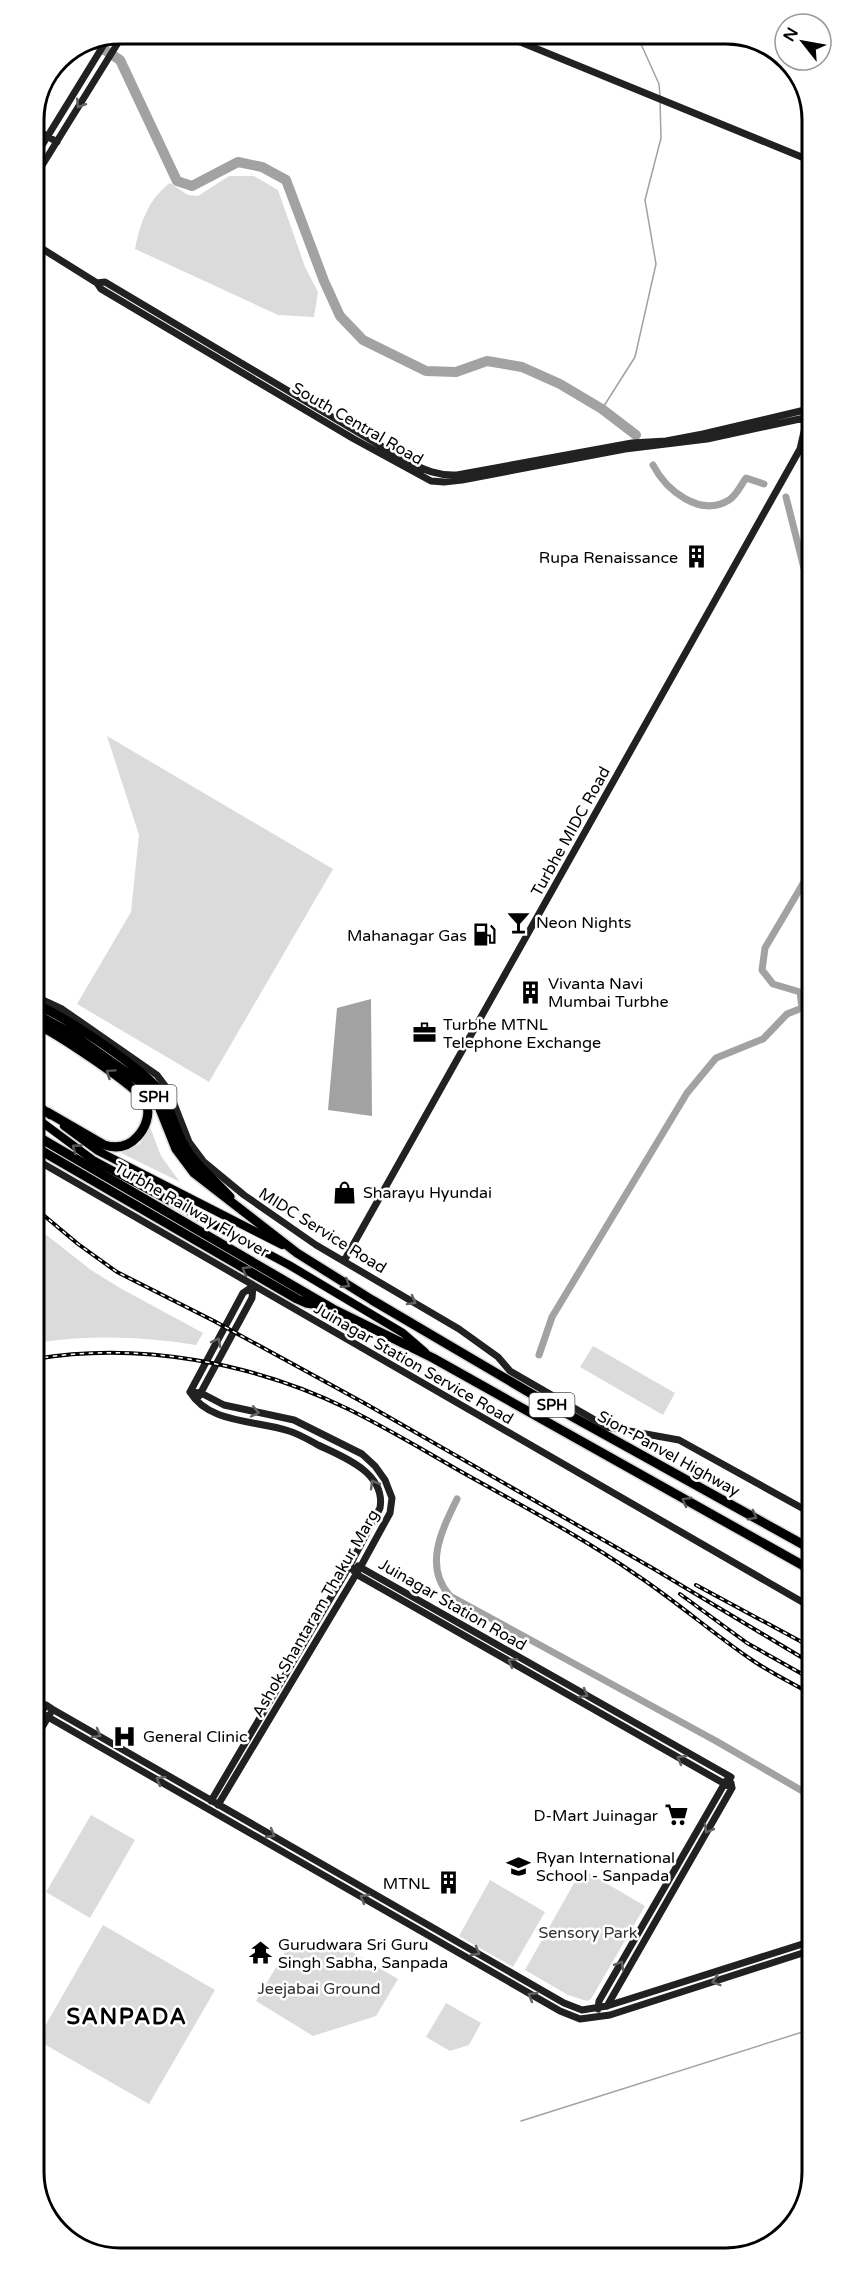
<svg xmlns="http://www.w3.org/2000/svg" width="845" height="2292" font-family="'Varela Round',sans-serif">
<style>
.green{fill:#dbdbdb}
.water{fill:#a2a2a2}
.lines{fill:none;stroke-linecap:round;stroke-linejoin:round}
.stream{stroke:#a2a2a2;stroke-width:1.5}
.canal{stroke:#a2a2a2;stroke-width:7}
.river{stroke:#a2a2a2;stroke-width:10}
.primary-casing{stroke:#dbdbdb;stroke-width:10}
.highway-casing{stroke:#dbdbdb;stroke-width:12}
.secondary{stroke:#212121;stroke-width:7}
.primary{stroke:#000;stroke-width:8}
.highway{stroke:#000;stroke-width:9}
.rail-casing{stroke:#000;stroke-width:4}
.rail{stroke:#fff;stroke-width:1.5;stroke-dasharray:4.5;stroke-linecap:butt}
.oneway{stroke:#646464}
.oneway2{stroke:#595959}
.labels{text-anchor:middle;stroke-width:5;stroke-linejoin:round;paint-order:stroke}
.shield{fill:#fff;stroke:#4c4c4c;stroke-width:1.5}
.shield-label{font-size:15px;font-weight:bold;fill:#000}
.street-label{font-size:16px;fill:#000;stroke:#fff}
.poi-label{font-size:16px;fill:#000;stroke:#fff;text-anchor:start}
.park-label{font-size:16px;fill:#323232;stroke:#fff}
.district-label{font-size:22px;font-weight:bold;letter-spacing:1.5px;fill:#000;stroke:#fff}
.rim{fill:none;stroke:#000;stroke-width:3}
</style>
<rect width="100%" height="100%" fill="#fff"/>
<path class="green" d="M229 176H254L278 190 305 267 318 292 314 317 278 315 135 249C140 224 148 199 170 183L188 195 198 196Z
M107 736 333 869 209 1082 77 1004 131 912 139 835Z
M150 1127 161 1156 180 1182 121 1153 140 1144Z
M35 1226 91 1270 120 1288 203 1333 196 1345C142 1336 89 1335 35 1343Z
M593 1346 675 1393 663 1415 580 1367Z
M91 1815 135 1840 90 1918 46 1892Z
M582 1869 645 1906 591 1999 587 2001 568 1995 525 1970Z
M490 1880 545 1912 513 1967 459 1936Z
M103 1925 215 1990 149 2104 37 2040Z
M291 1942 339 1944 398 1979 376 2016 313 2036 256 2001Z
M446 2003 481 2023 469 2045 450 2051 426 2037Z"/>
<path class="water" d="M371 999 372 1116 328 1110 337 1008Z"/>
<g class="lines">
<path class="stream" d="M636 33 659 84 660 96
M602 409 635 357 656 264 645 200 661 138 660 101
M521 2121 812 2029"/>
<path class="canal" d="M653 465C666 490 700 518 729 500 736 496 741 485 746 478L764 484
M786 497 810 592
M539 1355 552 1317 687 1093 716 1058 763 1039 787 1014 802 1008 800 992 773 984 762 970 765 948 804 882
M457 1499C442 1530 423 1566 450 1596L716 1741 811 1796"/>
<path class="river" d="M94 43 120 60 177 181 192 186 238 162 262 167 286 180 324 281 340 316 363 340 426 371 456 372 487 361 522 367 560 384 602 409 636 435"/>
<defs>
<path id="primary" d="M35 1102 50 1115
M35 1117 93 1160 289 1265 403 1333 425 1352
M64 1126 98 1151 282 1245"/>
<path id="highway" d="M34 1004C62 1014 147 1071 162 1094 171 1110 175 1129 184 1145 195 1165 215 1180 230 1197
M34 1013 72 1034 147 1087 156 1099 176 1149 194 1173 297 1253 372 1300 537 1397 811 1549
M34 1023C53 1031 139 1087 146 1103 151 1114 145 1129 137 1137 128 1147 117 1149 104 1145L47 1112
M35 1135 333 1309 433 1358 811 1570
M35 1147 297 1299 306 1303 325 1306"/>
</defs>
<use href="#primary" class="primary-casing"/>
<use href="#highway" class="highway-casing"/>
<path class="secondary" d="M498 33 809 160
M33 128 57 142
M33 160 108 38
M33 180 124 33
M33 243 97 283 101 289 354 439 431 481 444 482 462 480 625 449 707 439 809 417
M97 283 105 282 408 462C425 470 438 476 457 475L632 443 666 441 703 434 809 409
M34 996 62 1009 157 1075 169 1091 189 1142 204 1162 244 1195 316 1245 459 1329 498 1357 510 1371 607 1427 679 1440 811 1513
M35 1159 811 1607
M344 1261 800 449 809 410
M190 1392 201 1393 224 1405 294 1420 362 1454 375 1466 385 1480 392 1498 390 1513 361 1566 218 1805
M190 1392C209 1424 257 1420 289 1431 299 1434 309 1440 318 1445 344 1457 386 1473 380 1508L350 1565 211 1801
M190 1392 243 1293 253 1286
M199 1396 252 1298 253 1286
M350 1565 356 1574 732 1788
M358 1566 731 1777
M41 1713 560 2011 580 2019 610 2015 812 1950
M35 1723 46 1705 52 1709 564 2003 582 2010 607 2006 812 1941
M35 1739 50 1714
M607 2006 732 1788 731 1783
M598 2009 599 2001 726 1781"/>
<use href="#primary" class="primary"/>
<use href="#highway" class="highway"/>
<defs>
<path id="rail" d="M35 1208 78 1244 117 1272 214 1321 366 1404 654 1569 811 1663
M35 1359C139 1341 254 1363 348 1409 389 1429 428 1453 467 1475 524 1507 582 1537 635 1574 676 1601 712 1633 752 1660 771 1673 792 1683 811 1694
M696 1585 811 1647
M680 1594 747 1643 811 1679"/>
</defs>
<use href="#rail" class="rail-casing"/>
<use href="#rail" class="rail"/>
</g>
<defs><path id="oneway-chevron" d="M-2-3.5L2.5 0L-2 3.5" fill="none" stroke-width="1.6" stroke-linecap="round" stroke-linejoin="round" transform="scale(1.5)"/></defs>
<g class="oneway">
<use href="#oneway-chevron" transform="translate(80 104) rotate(122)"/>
<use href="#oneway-chevron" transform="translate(412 1301) rotate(29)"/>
<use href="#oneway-chevron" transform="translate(217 1342) rotate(-62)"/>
<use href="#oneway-chevron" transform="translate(255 1412) rotate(12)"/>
<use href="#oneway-chevron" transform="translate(374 1484) rotate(-121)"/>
<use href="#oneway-chevron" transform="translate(512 1662) rotate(-150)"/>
<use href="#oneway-chevron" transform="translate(584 1694) rotate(30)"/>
<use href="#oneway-chevron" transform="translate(97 1734) rotate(29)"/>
<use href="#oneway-chevron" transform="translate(681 1759) rotate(-150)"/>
<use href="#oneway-chevron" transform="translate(160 1780) rotate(-150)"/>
<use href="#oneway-chevron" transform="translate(708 1829) rotate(120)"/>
<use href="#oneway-chevron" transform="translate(271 1834) rotate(30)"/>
<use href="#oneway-chevron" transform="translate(364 1898) rotate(-150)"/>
<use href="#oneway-chevron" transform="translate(476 1952) rotate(30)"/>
<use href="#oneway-chevron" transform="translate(620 1965) rotate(-60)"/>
<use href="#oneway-chevron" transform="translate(716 1981) rotate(163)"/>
<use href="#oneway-chevron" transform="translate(532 1996) rotate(-150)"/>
</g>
<g class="oneway2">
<use href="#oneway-chevron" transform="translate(110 1073) rotate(-145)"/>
<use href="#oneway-chevron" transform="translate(76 1148) rotate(-144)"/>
<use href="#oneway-chevron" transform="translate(246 1270) rotate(-150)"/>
<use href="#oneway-chevron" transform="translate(346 1284) rotate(32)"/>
<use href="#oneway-chevron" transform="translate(686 1501) rotate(-151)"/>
<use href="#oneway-chevron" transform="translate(753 1516) rotate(28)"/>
</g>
<defs>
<symbol id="building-bare" viewBox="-9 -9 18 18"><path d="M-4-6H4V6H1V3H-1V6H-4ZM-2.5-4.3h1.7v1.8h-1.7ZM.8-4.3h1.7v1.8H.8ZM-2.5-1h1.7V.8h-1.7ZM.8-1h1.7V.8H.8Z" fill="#000" stroke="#fff" stroke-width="2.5" paint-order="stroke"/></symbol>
<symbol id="bar-bare" viewBox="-9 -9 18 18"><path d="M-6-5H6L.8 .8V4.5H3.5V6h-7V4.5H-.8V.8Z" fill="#000" stroke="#fff" stroke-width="2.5" paint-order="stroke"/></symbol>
<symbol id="fuel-bare" viewBox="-9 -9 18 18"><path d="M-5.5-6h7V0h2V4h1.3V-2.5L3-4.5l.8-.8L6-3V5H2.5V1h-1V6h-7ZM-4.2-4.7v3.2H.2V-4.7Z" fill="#000" stroke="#fff" stroke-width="2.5" paint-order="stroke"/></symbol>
<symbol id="office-bare" viewBox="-9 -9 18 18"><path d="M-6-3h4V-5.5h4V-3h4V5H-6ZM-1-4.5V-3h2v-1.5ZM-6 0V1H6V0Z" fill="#000" stroke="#fff" stroke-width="2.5" paint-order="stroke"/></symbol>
<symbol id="shop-bare" viewBox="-9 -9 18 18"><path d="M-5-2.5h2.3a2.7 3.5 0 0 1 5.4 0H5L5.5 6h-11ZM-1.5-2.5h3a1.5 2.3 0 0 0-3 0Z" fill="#000" stroke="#fff" stroke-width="2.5" paint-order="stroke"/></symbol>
<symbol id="hospital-bare" viewBox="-9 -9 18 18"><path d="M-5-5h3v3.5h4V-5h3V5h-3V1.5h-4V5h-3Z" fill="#000" stroke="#fff" stroke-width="2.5" paint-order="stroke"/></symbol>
<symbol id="supermarket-bare" viewBox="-9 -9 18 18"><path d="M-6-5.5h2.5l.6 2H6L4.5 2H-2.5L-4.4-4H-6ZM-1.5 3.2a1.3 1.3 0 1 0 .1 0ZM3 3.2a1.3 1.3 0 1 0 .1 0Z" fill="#000" stroke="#fff" stroke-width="2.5" paint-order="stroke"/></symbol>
<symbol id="school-bare" viewBox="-9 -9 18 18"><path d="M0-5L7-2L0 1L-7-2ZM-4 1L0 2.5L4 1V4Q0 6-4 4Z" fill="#000" stroke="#fff" stroke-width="2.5" paint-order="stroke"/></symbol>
<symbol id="temple-bare" viewBox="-9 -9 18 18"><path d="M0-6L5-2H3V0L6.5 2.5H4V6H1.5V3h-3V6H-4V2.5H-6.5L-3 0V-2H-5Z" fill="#000" stroke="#fff" stroke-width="2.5" paint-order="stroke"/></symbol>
</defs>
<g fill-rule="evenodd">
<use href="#building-bare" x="680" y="540" width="33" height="33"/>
<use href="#bar-bare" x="502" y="906" width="33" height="33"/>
<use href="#fuel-bare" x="468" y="918" width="33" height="33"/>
<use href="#building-bare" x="514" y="976" width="33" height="33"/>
<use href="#office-bare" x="408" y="1016" width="33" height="33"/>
<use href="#shop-bare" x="328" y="1176" width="33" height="33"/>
<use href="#hospital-bare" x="108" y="1720" width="33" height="33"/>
<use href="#supermarket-bare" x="660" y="1798" width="33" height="33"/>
<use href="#school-bare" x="502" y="1850" width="33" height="33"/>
<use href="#building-bare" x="432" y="1866" width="33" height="33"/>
<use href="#temple-bare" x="244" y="1936" width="33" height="33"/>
</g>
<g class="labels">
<g class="shield">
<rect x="131.5" y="1085" width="45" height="24" rx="4.5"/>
<rect x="529.5" y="1393" width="45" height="24" rx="4.5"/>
</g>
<g class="shield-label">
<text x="154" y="1102">SPH</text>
<text x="552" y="1410">SPH</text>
</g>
<g class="street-label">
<text transform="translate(358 423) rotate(30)" y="6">South Central Road</text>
<text transform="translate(570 831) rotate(-61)" y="6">Turbhe MIDC Road</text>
<text transform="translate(192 1209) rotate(30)" y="6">Turbhe Railway Flyover</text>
<text transform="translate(323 1230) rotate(32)" y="6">MIDC Service Road</text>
<text transform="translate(414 1363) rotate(30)" y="6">Juinagar Station Service Road</text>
<text transform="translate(669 1453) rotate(29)" y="6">Sion-Panvel Highway</text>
<text transform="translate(453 1604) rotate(30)" y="6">Juinagar Station Road</text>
<text transform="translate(315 1613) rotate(-60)" y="6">Ashok Shantaram Thakur Marg</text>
</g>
<g class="poi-label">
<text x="678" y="563" text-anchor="end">Rupa Renaissance</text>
<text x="536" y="928">Neon Nights</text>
<text x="467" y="941" text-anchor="end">Mahanagar Gas</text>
<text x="548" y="989">Vivanta Navi<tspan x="548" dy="18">Mumbai Turbhe</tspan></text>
<text x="443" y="1030">Turbhe MTNL<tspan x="443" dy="18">Telephone Exchange</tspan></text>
<text x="363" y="1198">Sharayu Hyundai</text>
<text x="143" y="1742">General Clinic</text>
<text x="658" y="1821" text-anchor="end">D-Mart Juinagar</text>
<text x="536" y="1863">Ryan International<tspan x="536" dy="18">School - Sanpada</tspan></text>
<text x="430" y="1889" text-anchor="end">MTNL</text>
<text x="278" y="1950">Gurudwara Sri Guru<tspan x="278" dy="18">Singh Sabha, Sanpada</tspan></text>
</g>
<g class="park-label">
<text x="588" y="1938">Sensory Park</text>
<text x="319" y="1994">Jeejabai Ground</text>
</g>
<g class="district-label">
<text x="127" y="2024">SANPADA</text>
</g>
</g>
<path d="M0 0H845V2292H0ZM120 44H726A76 76 0 0 1 802 120V2172A76 76 0 0 1 726 2248H120A76 76 0 0 1 44 2172V120A76 76 0 0 1 120 44Z" fill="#fff" fill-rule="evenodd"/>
<path class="rim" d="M120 44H726A76 76 0 0 1 802 120V2172A76 76 0 0 1 726 2248H120A76 76 0 0 1 44 2172V120A76 76 0 0 1 120 44Z"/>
<g transform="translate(803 42) rotate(301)"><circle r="28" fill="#ffffff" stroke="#999999" stroke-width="1.5"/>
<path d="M0-4.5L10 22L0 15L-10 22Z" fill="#000000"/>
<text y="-9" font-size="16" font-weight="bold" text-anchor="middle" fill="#000000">N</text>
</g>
</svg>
